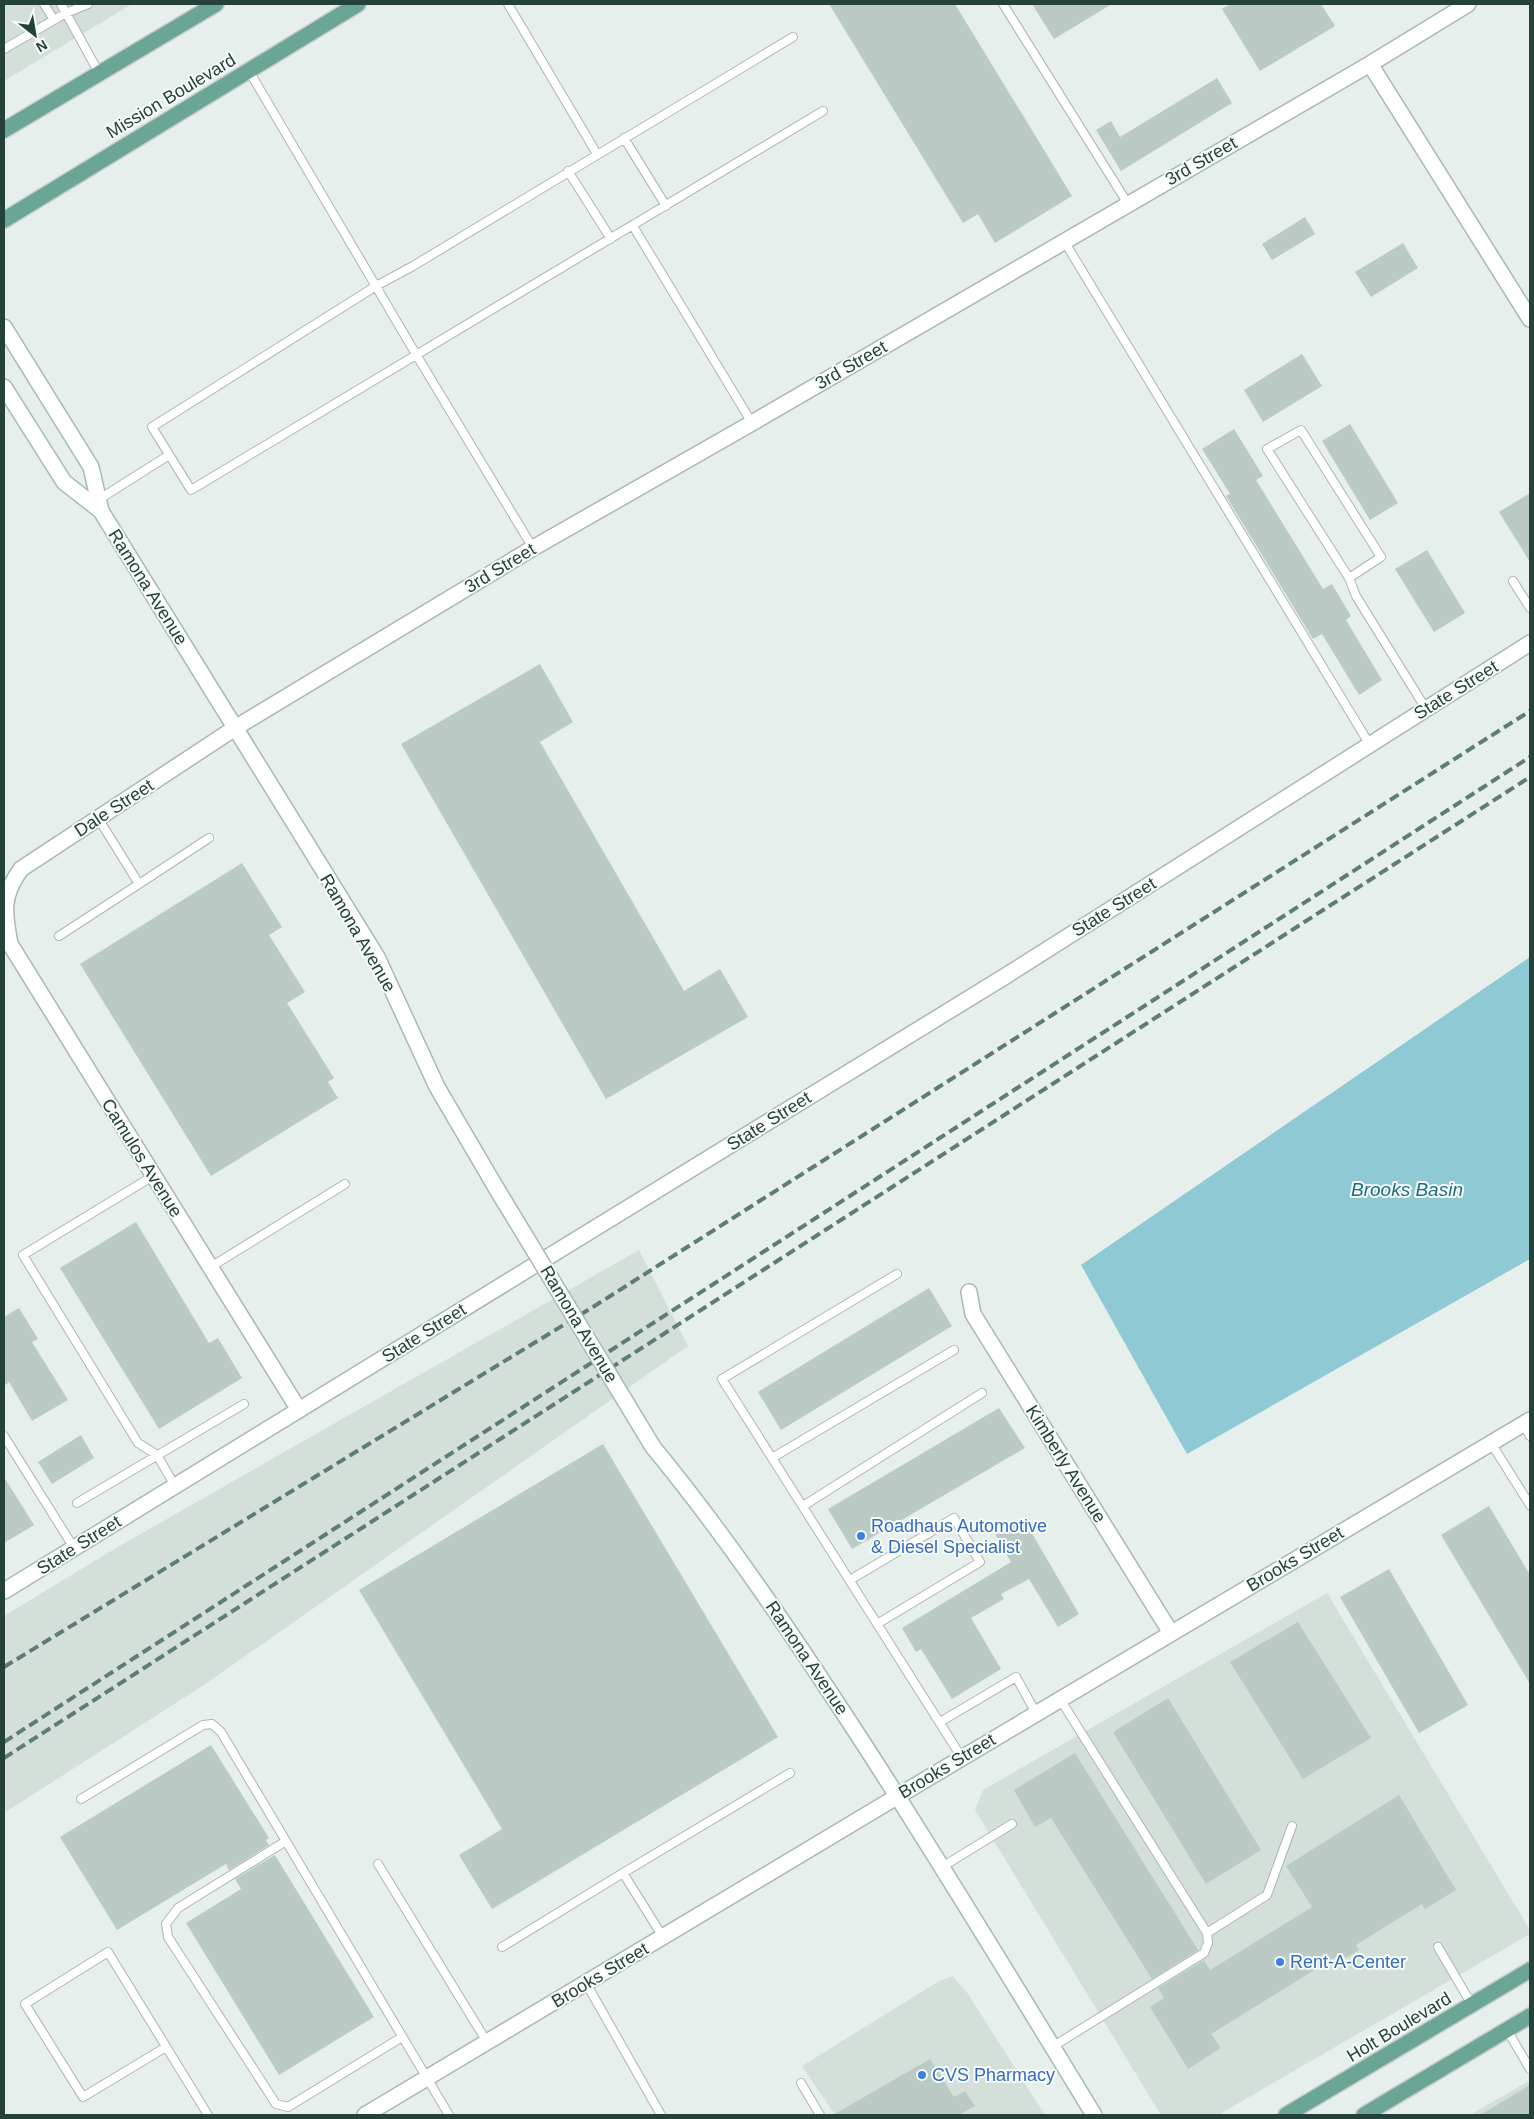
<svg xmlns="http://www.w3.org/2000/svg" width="1534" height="2119" font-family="Arial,sans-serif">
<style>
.built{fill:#d4dfda}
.water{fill:#8ec9d4}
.building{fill:#bbcac4}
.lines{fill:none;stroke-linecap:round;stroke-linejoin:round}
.service-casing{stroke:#a8b8b2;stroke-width:10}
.minor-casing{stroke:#a8b8b2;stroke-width:18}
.tertiary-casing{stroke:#a8b8b2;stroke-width:18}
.secondary-casing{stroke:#a4bbb3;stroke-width:18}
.primary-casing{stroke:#c2cac8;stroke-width:18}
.service{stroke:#fff;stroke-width:8}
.minor{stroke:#fff;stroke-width:15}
.tertiary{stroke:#fff;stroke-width:15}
.secondary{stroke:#fff;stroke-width:15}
.primary{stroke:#6aa596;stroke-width:15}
.rail{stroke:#5f7d75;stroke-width:4;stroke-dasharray:10 5;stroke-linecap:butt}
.secondary-bridge-casing{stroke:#a4bbb3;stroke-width:18;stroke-linecap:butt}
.secondary-bridge{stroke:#fff;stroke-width:15}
.shop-dot{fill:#3f7fe0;stroke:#f7fbf9;stroke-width:2}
.labels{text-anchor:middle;stroke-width:4;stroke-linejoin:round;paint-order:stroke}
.street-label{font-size:18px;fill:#24423a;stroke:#f7fbf9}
.shop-label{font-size:18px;fill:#366cbe;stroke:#f7fbf9;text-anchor:start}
.water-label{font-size:19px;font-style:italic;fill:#1c6f80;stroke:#f7fbf9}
</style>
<rect width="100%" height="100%" fill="#e6efeb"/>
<path class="built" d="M4 4H132L4 81Z
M639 1250 688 1346 204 1685 4 1813V1616L116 1548Z
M1327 1593 1530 1930V1934L1218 2115H1161L975 1810 983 1790Z
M953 1976 968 1994 1045 2115H835L802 2066 939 1981Z
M1529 2081 1530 2115H1470Z"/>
<path class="water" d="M1530 957V1259L1187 1454 1081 1265Z"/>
<path class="building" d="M829 4H955L1072 196 995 243 978 214 963 223Z
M1032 4H1112L1054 39Z
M1230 4H1321L1335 26 1260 71 1222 9Z
M1217 78 1232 103 1121 171 1096 130 1111 121 1120 137Z
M1305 217 1315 234 1272 260 1262 244Z
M1403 243 1418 268 1371 297 1355 272Z
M1302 354 1322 386 1263 422 1244 390Z
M1350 424 1398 503 1370 520 1322 441Z
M1234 429 1263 476 1256 480 1323 589 1332 584 1351 616 1346 620 1382 680 1359 695 1322 634 1313 639 1226 496 1230 494 1202 449Z
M1530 493V562L1499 512Z
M1427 550 1465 613 1434 632 1395 569Z
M540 664 573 722 540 742 684 991 720 969 748 1017 606 1099 401 744Z
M242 863 282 927 269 935 305 992 287 1003 334 1078 328 1082 338 1098 211 1176 80 964Z
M136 1222 209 1343 218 1338 242 1378 159 1429 60 1268Z
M929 1288 952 1326 781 1430 758 1392Z
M19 1308 38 1339 32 1342 68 1400 32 1421 9 1382 4 1386V1317Z
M999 1408 1025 1448 852 1549 828 1509Z
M81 1435 94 1458 52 1484 38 1462Z
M603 1444 778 1737 492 1909 459 1855 502 1829 359 1590Z
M4 1477 34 1525 4 1543Z
M1489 1506 1530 1575V1684L1441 1535Z
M1023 1518 1079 1614 1058 1627 1029 1579 1001 1594 1004 1599 971 1618 1001 1669 952 1699 921 1649 916 1652 902 1628 1011 1562 995 1534Z
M1389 1569 1468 1705 1419 1733 1340 1597Z
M1298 1622 1371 1738 1303 1779 1230 1662Z
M1168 1698 1261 1850 1206 1884 1113 1732Z
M211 1745 269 1838 266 1840 269 1845 229 1870 226 1864 117 1930 60 1837Z
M1075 1753 1198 1950 1152 1979 1051 1818 1035 1827 1014 1790Z
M1399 1795 1456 1890 1425 1909 1422 1904 1356 1945 1359 1950 1346 1958 1342 1953 1211 2034 1221 2048 1188 2069 1150 2007 1164 1998 1158 1988 1204 1960 1210 1970 1312 1907 1286 1866Z
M275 1855 374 2017 279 2075 186 1923 241 1889 235 1879Z
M930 2059 954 2097 965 2091 975 2106 959 2115H833Z
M1530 2085V2115H1480Z"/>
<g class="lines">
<defs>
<path id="service" d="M44 4 54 20
M61 4 99 73
M508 4 597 154
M1003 4 1128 204
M793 37 413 266 376 286 152 427 191 490 823 111
M4 49 66 13 88 4
M249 71 417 356 533 548
M624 138 666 206
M568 171 611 239
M633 226 752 423
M1064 241 1370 745
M98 500 169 455
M1349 578 1381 557 1301 430 1267 449 1349 578 1356 596 1426 709
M1513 581 1530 608
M139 884 209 838
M59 936 139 884 98 818
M153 1176 23 1255 138 1443 157 1455 175 1486
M209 1268 345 1184
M897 1274 722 1379 962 1758
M1523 1424 1530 1436
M4 1436 74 1548
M1491 1443 1530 1505
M772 1458 954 1350
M77 1503 244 1404
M803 1506 982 1393
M850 1580 954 1518 980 1562 877 1624
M940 1722 1016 1677 1036 1713
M81 1799 203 1725 212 1724 221 1732 449 2115
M286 1841 178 1908 166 1924 168 1937 276 2104 288 2107 402 2037
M378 1864 487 2042
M942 1867 1012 1824
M623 1873 790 1773
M1207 1933 1267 1895 1292 1826
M502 1947 623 1873 663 1937
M1438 1947 1472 2005
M586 1983 661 2115
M1507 2030 1530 2069
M166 2047 83 2097 25 2004 108 1952 208 2115
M1052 2047 1204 1953 1208 1943 1207 1933 1060 1699
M801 2083 820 2115"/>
<path id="minor" d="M1370 64 1530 319
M969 1292 973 1314 1171 1633
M299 1410 10 944C4 912 1 897 21 869L235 728 533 548 752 423 1370 64 1468 4
M365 2115 898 1796 1530 1420"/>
<path id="tertiary" d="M4 1591 1004 977 1530 643"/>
<path id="secondary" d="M4 327 91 467 101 511 377 957 437 1087 495 1186
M4 387 64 482 101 511
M653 1447C727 1537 792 1634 856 1732 938 1858 1016 1987 1094 2115"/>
<path id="primary" d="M4 130 216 4
M4 220 358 4
M1286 2115 1530 1970
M1364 2115 1530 2016"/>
</defs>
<use href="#service" class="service-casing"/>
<use href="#minor" class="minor-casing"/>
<use href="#tertiary" class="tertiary-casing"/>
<use href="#secondary" class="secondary-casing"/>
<use href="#primary" class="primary-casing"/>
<use href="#service" class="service"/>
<use href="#minor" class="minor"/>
<use href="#tertiary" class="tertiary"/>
<use href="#secondary" class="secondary"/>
<use href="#primary" class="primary"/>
<path class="rail" d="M4 1667 593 1307 1530 711
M4 1742 1530 757
M4 1758 1530 777"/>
<defs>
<path id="secondary-bridge" d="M495 1186 653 1447"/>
</defs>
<use href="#secondary-bridge" class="secondary-bridge-casing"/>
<use href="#secondary-bridge" class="secondary-bridge"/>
</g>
<g class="shop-dot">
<circle cx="861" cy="1536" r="5"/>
<circle cx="1280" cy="1962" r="5"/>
<circle cx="922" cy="2075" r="5"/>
</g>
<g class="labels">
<g class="street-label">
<text transform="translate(171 96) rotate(-31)" y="6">Mission Boulevard</text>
<text transform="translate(1201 161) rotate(-30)" y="6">3rd Street</text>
<text transform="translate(851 365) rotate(-30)" y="6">3rd Street</text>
<text transform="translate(500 568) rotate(-31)" y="6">3rd Street</text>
<text transform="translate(148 587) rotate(58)" y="6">Ramona Avenue</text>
<text transform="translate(1456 690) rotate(-32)" y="6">State Street</text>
<text transform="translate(114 808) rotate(-33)" y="6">Dale Street</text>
<text transform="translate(1114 907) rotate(-32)" y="6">State Street</text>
<text transform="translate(358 933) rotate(60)" y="6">Ramona Avenue</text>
<text transform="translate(769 1121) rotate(-32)" y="6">State Street</text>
<text transform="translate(142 1158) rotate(58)" y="6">Camulos Avenue</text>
<text transform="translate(579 1324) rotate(59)" y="6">Ramona Avenue</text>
<text transform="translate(424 1333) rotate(-32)" y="6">State Street</text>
<text transform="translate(1066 1464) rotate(58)" y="6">Kimberly Avenue</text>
<text transform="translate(79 1545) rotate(-32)" y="6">State Street</text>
<text transform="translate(1295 1559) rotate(-31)" y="6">Brooks Street</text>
<text transform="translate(807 1658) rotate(56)" y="6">Ramona Avenue</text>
<text transform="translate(947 1766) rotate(-31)" y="6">Brooks Street</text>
<text transform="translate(600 1975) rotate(-31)" y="6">Brooks Street</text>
<text transform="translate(1399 2027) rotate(-31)" y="6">Holt Boulevard</text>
</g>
<g class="shop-label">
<text x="871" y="1532">Roadhaus Automotive<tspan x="871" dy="21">&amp; Diesel Specialist</tspan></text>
<text x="1290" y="1968">Rent-A-Center</text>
<text x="932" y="2081">CVS Pharmacy</text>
</g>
<g class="water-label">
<text x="1407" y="1196">Brooks Basin</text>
</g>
</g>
<rect width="1534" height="2119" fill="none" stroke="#24423a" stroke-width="10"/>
<g transform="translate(35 35) rotate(149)" stroke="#f7fbf9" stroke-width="4" paint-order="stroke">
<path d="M0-4L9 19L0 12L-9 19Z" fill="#24423a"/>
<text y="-8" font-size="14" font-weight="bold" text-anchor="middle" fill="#24423a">N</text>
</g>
</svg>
